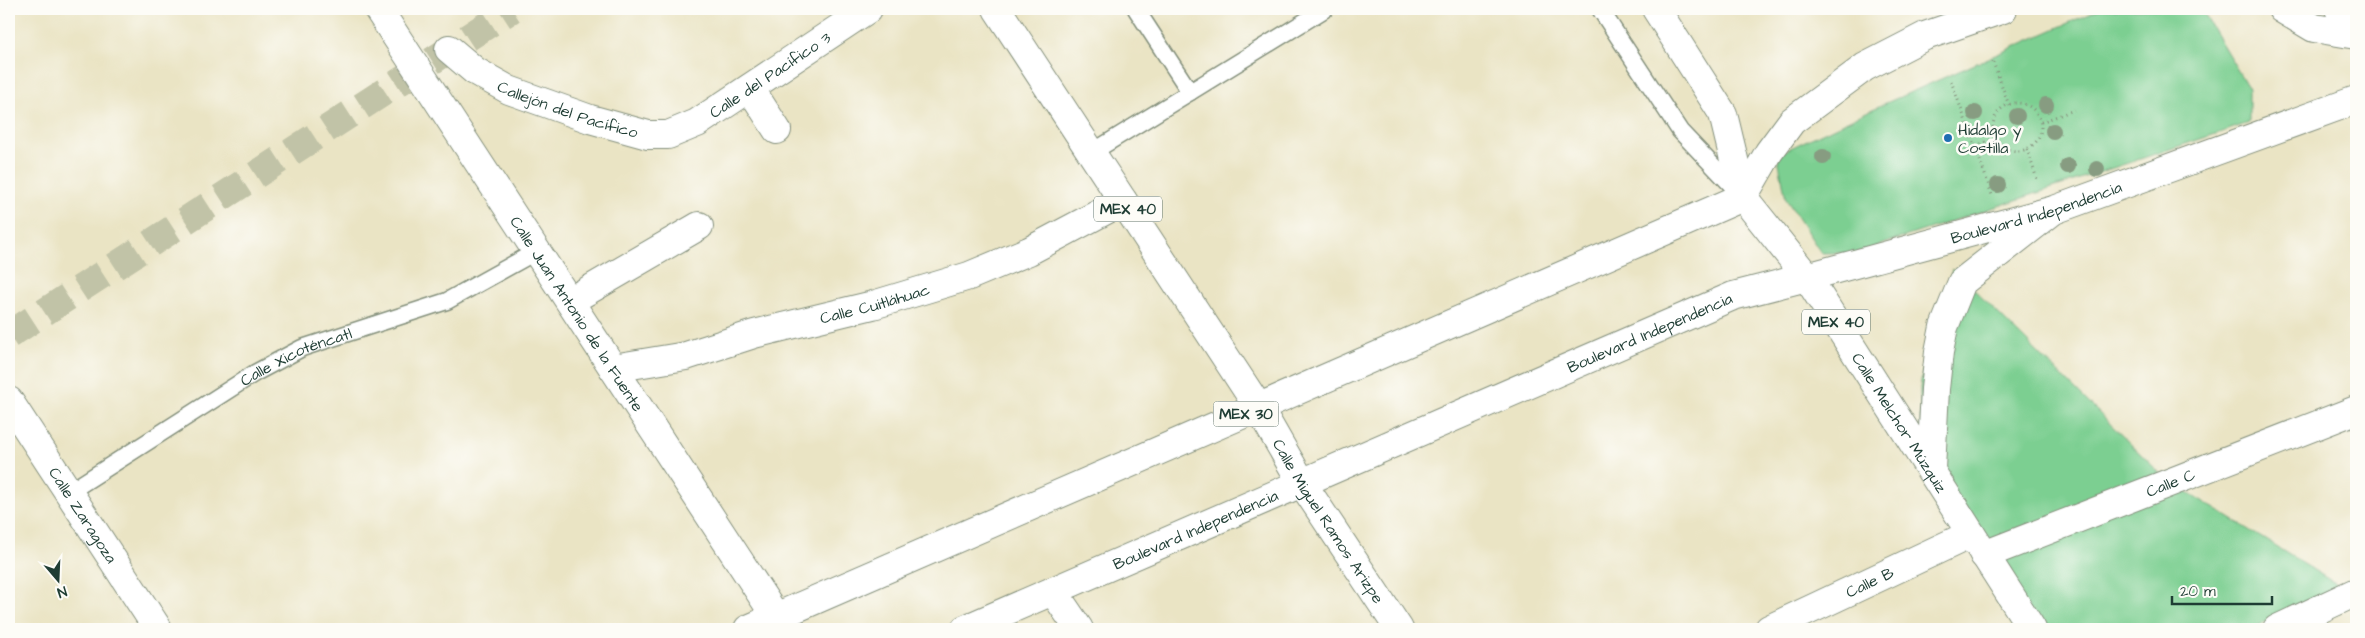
<svg xmlns="http://www.w3.org/2000/svg" width="2365" height="638" font-family="'Architects Daughter',sans-serif">
<style>
.green{fill:#7ccf91;stroke:#4e8662}
.lines{fill:none;stroke-linecap:round;stroke-linejoin:round}
.secondary-tunnel{stroke:#c1c3a7;stroke-width:28;stroke-dasharray:28 14;stroke-linecap:butt}
.lane-casing{stroke:#84907c;stroke-width:19}
.street-casing{stroke:#84907c;stroke-width:30}
.secondary-casing{stroke:#84907c;stroke-width:30}
.primary-casing{stroke:#84907c;stroke-width:30}
.highway-casing{stroke:#84907c;stroke-width:30}
.path{stroke:#84907c;stroke-width:3;stroke-dasharray:1 4;stroke-linecap:butt}
.lane{stroke:#fff;stroke-width:16}
.street{stroke:#fff;stroke-width:28}
.secondary{stroke:#fff;stroke-width:28}
.primary{stroke:#fff;stroke-width:28}
.highway{stroke:#fff;stroke-width:28}
.tree{fill:#879c81}
.poi-dot{fill:#1f6fb2;stroke:#fdfcf7;stroke-width:2}
.labels{text-anchor:middle;stroke-width:5;stroke-linejoin:round;paint-order:stroke}
.shield{fill:#fdfcf7;stroke:#62766e;stroke-width:1}
.shield-label{font-size:15px;font-weight:bold;fill:#1f3d34}
.street-label{font-size:16px;fill:#1f3d34;stroke:#fdfcf7}
.poi-label{font-size:16px;fill:#1f3d34;stroke:#fdfcf7;text-anchor:start}
</style>
<rect width="100%" height="100%" fill="#fdfcf7"/>
<filter id="ink" filterUnits="userSpaceOnUse"><feTurbulence type="fractalNoise" baseFrequency=".02" numOctaves="2"/><feDisplacementMap in="SourceGraphic" scale="10" xChannelSelector="R" yChannelSelector="G"/><feConvolveMatrix kernelMatrix="1 2 1 2 8 2 1 2 1" color-interpolation-filters="sRGB"/></filter>
<filter id="wash" filterUnits="userSpaceOnUse"><feTurbulence type="fractalNoise" baseFrequency=".0096" numOctaves="4" result="noise"/><feDisplacementMap in="SourceGraphic" scale="20" xChannelSelector="R" yChannelSelector="G"/><feGaussianBlur stdDeviation="1.12" result="paint"/><feColorMatrix in="noise" values="0 0 0 0 0 0 0 0 0 0 0 0 0 0 0 0 0 1.4 0 .05"/><feComposite in="paint" operator="in"/></filter>
<g filter="url(#wash)">
<rect width="100%" height="100%" fill="#eae4c4"/>
<path class="green" d="M2100 9H2201L2249 89V123L1856 253H1821L1786 199 1778 158 1782 152 1877 107Z
M1953 269 2165 478 2341 587 2250 629H2030L1921 467 1920 388 1928 333Z"/>
</g>
<g filter="url(#ink)">
<g class="lines">
<path class="secondary-tunnel" d="M9 335 512 9"/>
<defs>
<g id="lane">
<path d="M1136 9 1190 92"/>
<path d="M1600 9 1680 131 1740 194"/>
<path d="M1091 153 1325 9"/>
<path id="s1" d="M69 492 255 373 302 348 447 301 537 251"/>
</g>
<g id="street">
<path id="s2" d="M378 9 776 617"/>
<path d="M2339 9 2356 35"/>
<path id="s3" d="M449 49 475 71 509 90 590 119 648 135H668L697 123 868 9"/>
<path d="M750 88 777 130"/>
<path d="M570 301 699 226"/>
<path id="s4" d="M613 368 686 356 754 334 873 305 969 276 1029 251 1123 201"/>
<path id="s5" d="M9 401 158 629"/>
<path id="s6" d="M1984 555 2356 410"/>
<path d="M1053 591 1079 629"/>
<path id="s7" d="M1769 629 1971 534"/>
<path d="M2277 629 2356 592"/>
</g>
<g id="secondary">
<path d="M2282 9 2314 28 2356 35"/>
<path d="M1743 197 1769 152 1792 121 1865 67 1925 36 2003 9"/>
<path id="s8" d="M1807 277 2054 210 2356 100"/>
</g>
<g id="primary">
<path d="M748 629 1743 197"/>
<path id="s9" d="M965 629 1733 296 1807 277"/>
</g>
<g id="highway">
<path id="s10" d="M997 9 1259 408 1302 483 1399 629"/>
<path id="s11" d="M1656 9 1723 114 1743 197 1807 277 2032 629"/>
<path d="M1931 469 1935 389 1939 352 1944 327 1962 282 2054 210"/>
</g>
</defs>
<use href="#lane" class="lane-casing"/>
<use href="#street" class="street-casing"/>
<use href="#secondary" class="secondary-casing"/>
<use href="#primary" class="primary-casing"/>
<use href="#highway" class="highway-casing"/>
<path class="path" d="M1993 62 2009 105
M1951 81 1975 146 1996 138
M1993 127a24 24 0 1 1 48 0a24 24 0 1 1-48 0Z
M2041 122 2074 110
M1975 146 1992 195
M2027 149 2038 182"/>
<use href="#lane" class="lane"/>
<use href="#street" class="street"/>
<use href="#secondary" class="secondary"/>
<use href="#primary" class="primary"/>
<use href="#highway" class="highway"/>
</g>
<g class="tree">
<circle cx="2046" cy="105" r="8"/>
<circle cx="1975" cy="113" r="8"/>
<circle cx="2017" cy="116" r="8"/>
<circle cx="2053" cy="131" r="8"/>
<circle cx="1823" cy="157" r="8"/>
<circle cx="2068" cy="166" r="8"/>
<circle cx="2097" cy="169" r="8"/>
<circle cx="1998" cy="185" r="8"/>
</g>
</g>
<circle class="poi-dot" cx="1948" cy="138" r="5"/>
<g class="labels">
<g class="shield">
<rect x="1094" y="196.5" width="68" height="25" rx="4"/>
<rect x="1802" y="309.5" width="68" height="25" rx="4"/>
<rect x="1213.5" y="401.5" width="65" height="25" rx="4"/>
</g>
<g class="shield-label">
<text x="1128" y="214">MEX 40</text>
<text x="1836" y="327">MEX 40</text>
<text x="1246" y="419">MEX 30</text>
</g>
<g class="street-label">
<text dy="6" stroke="none"><textPath href="#s3" startOffset="358">Calle del Pacífico 3</textPath></text>
<text dy="6" stroke="none"><textPath href="#s3" startOffset="135">Callejón del Pacífico</textPath></text>
<text dy="6" stroke="none"><textPath href="#s8" startOffset="238">Boulevard Independencia</textPath></text>
<text dy="6" stroke="none"><textPath href="#s4" startOffset="270">Calle Cuitláhuac</textPath></text>
<text dy="6" stroke="none"><textPath href="#s2" startOffset="364">Calle Juan Antonio de la Fuente</textPath></text>
<text dy="6" stroke="none"><textPath href="#s9" startOffset="746">Boulevard Independencia</textPath></text>
<text dy="6" stroke="none"><textPath href="#s1" startOffset="265">Calle Xicoténcatl</textPath></text>
<text dy="6" stroke="none"><textPath href="#s11" startOffset="485">Calle Melchor Múzquiz</textPath></text>
<text dy="6" stroke="none"><textPath href="#s6" startOffset="200">Calle C</textPath></text>
<text dy="6" stroke="none"><textPath href="#s5" startOffset="136">Calle Zaragoza</textPath></text>
<text dy="6" stroke="none"><textPath href="#s10" startOffset="610">Calle Miguel Ramos Arizpe</textPath></text>
<text dy="6" stroke="none"><textPath href="#s9" startOffset="251">Boulevard Independencia</textPath></text>
<text dy="6" stroke="none"><textPath href="#s7" startOffset="111">Calle B</textPath></text>
</g>
<g class="poi-label">
<text x="1958" y="135">Hidalgo y<tspan x="1958" dy="18">Costilla</tspan></text>
</g>
</g>
<rect width="2365" height="638" fill="none" stroke="#fdfcf7" stroke-width="30"/>
<g transform="translate(58 580) rotate(161)" stroke="#fdfcf7" stroke-width="4" paint-order="stroke">
<path d="M0-4L9 19L0 12L-9 19Z" fill="#1f3d34"/>
<text y="-8" font-size="14" font-weight="bold" text-anchor="middle" fill="#1f3d34">N</text>
</g>
<path d="M2172 596v8h100v-8" fill="none" stroke="#1f3d34" stroke-width="2.5"/>
<text x="2180" y="596" font-size="15" fill="#1f3d34" stroke="#fdfcf7" stroke-width="4" paint-order="stroke">20 m</text>
</svg>
